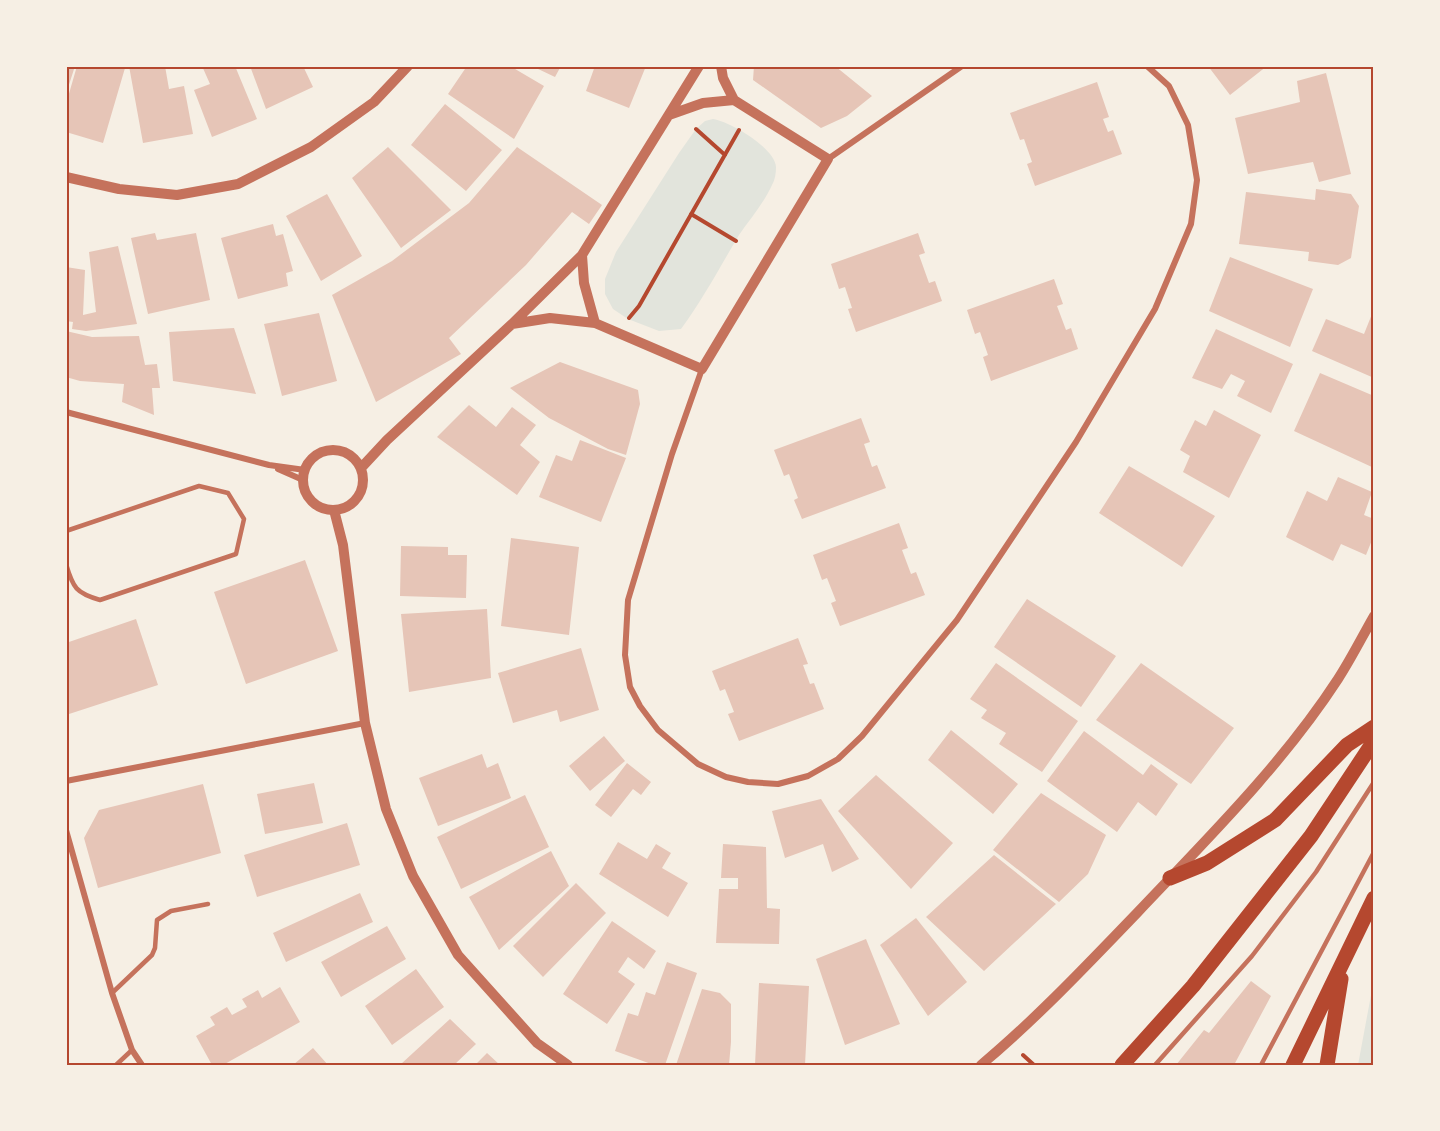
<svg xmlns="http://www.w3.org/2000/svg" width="1440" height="1131" font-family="Arial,sans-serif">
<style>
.green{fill:#e2e4dc}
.building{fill:#e6c5b7}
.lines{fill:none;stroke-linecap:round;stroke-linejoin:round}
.path{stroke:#b5482f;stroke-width:4}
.service{stroke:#c5725c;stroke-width:4.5}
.minor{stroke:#c5725c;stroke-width:6}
.tertiary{stroke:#c5725c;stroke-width:10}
.primary{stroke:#b5482f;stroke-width:15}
.neatline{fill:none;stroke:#b5482f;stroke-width:2}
</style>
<rect width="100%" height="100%" fill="#f6efe4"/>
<path class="green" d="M713 119C731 122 775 148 776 167 776 173 775 180 772 185 764 203 750 219 739 235 720 267 703 299 681 329L659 331 628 319 613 309 605 294V279L616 252 679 153 696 129 705 121Z
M1374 979V1065H1358Z"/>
<path class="building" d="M66 66H75L66 94Z
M77 66H118L125 68 103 143 66 132V104Z
M129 66H165L169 89 184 86 193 134 143 143Z
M202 66H235L257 119 212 137 194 90 210 84Z
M250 66H303L313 87 266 109Z
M467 66H510L544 86 514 139 448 94Z
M537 66H561L555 77 536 68Z
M595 66H646L629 108 586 91Z
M754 66H835L872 96 847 116 821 128 753 80Z
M1208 66H1267L1230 95Z
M1326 73 1351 174 1319 182 1313 162 1248 174 1235 118 1300 102 1297 81Z
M1097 82 1109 117 1103 119 1108 132 1113 130 1122 154 1035 186 1027 164 1032 162 1024 139 1020 140 1010 113Z
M445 104 502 150 466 191 411 145Z
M388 147 451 210 401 248 352 178Z
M517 147 602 205 589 224 572 212 526 265 449 338 461 354 376 402 332 295 392 261 469 203Z
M1316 189 1351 194 1359 206 1351 258 1338 265 1308 261 1309 252 1239 244 1246 192 1315 200Z
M327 194 362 256 321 281 286 216Z
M273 224 276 236 283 234 293 271 286 273 288 286 238 299 221 238Z
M155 233 157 240 196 233 210 300 148 314 131 238Z
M918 233 925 253 919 255 929 283 935 281 942 301 856 332 848 309 852 308 845 287 839 289 831 264Z
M118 246 137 324 86 331 72 329 73 322 66 321V267L85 270 83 315 96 312 89 252Z
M1230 257 1313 289 1290 347 1209 311Z
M1054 279 1063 304 1057 306 1066 330 1071 328 1078 349 991 381 983 357 988 355 980 332 975 334 967 310Z
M1374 309V378L1312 351 1326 319 1364 334Z
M319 313 337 381 282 396 264 324Z
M234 328 256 394 173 381 169 332Z
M1216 329 1293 364 1271 413 1237 396 1245 381 1231 374 1222 389 1192 378Z
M66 331 92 337 139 336 145 365 157 364 160 388H152L154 415 122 402 124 384 80 381 66 377Z
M560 362 638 390 640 404 626 455 608 449 549 418 510 388Z
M1320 373 1374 396V468L1294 431Z
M469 405 496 427 512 407 536 425 520 445 540 462 517 495 437 437Z
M1214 410 1261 435 1229 498 1183 472 1190 456 1180 450 1195 420 1206 426Z
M861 418 870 442 864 444 872 467 877 465 886 488 802 519 794 500 798 498 789 474 784 476 774 450Z
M580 440 626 458 601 522 539 497 556 455 572 461Z
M1129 466 1215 516 1182 567 1099 513Z
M1338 477 1372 492 1364 515 1374 519V535L1366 555 1341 544 1333 561 1286 537 1307 491 1327 501Z
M899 523 908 548 902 550 911 574 916 572 925 595 840 626 831 603 836 601 827 578 822 580 813 555Z
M511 538 579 547 569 635 501 626Z
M401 546 448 547V555H467L466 598 400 596Z
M305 560 338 651 246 684 214 592Z
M1027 599 1116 656 1081 707 994 647Z
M487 609 491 678 409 692 401 614Z
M136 619 158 685 66 715V643Z
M798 638 808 664 803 665 810 684 814 683 824 709 739 741 728 714 734 712 725 689 720 691 712 671Z
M581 648 599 710 560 722 557 710 513 723 498 673Z
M996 663 1078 721 1042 772 999 744 1006 733 981 718 987 710 970 699Z
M1141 663 1234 728 1191 784 1096 720Z
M951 730 1018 784 993 814 928 760Z
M1084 731 1143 775 1151 764 1178 784 1156 816 1138 802 1117 832 1047 781Z
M604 736 625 761 590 791 569 766Z
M482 754 487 768 498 763 511 798 438 826 419 778Z
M627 763 651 782 641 795 633 789 611 817 595 805Z
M876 775 953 843 911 889 838 811Z
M314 783 323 823 265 834 257 794Z
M203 784 221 853 98 888 84 838 99 810Z
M1041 793 1106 835 1088 874 1059 902 993 850Z
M525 795 549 847 461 889 437 837Z
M821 799 859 859 832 872 823 844 785 858 772 811Z
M347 823 360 865 257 897 244 855Z
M618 842 647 859 656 844 671 853 662 868 688 883 668 917 599 874Z
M723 844 766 847 767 908 780 909 779 944 716 943 719 889H738V878H721Z
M551 851 569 886 499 950 469 897Z
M994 855 1056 904 984 971 926 917Z
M576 883 606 913 543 977 513 946Z
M360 893 373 922 286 962 273 933Z
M916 918 967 982 928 1016 880 945Z
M612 921 656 951 644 969 628 957 618 972 635 984 607 1024 563 994Z
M387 926 406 959 341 997 321 962Z
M866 939 900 1024 845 1045 816 959Z
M667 962 697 973 665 1065H654L615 1051 628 1013 638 1016 646 992 655 995Z
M416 969 444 1007 392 1045 365 1006Z
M1251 981 1271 996 1234 1065H1176L1204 1030 1209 1033Z
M759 983 809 986 805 1065H755Z
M280 987 300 1022 223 1065H212L196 1036 215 1025 210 1017 227 1007 232 1015 247 1007 242 999 258 990 262 998Z
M702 989 720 993 731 1004V1042L729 1065H676Z
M450 1019 476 1044 454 1065H402L401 1064Z
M313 1048 328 1065H293Z
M487 1053 500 1065H475Z"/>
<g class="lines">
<path class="path" d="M696 129 725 155
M691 214 736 241
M629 318 639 306 739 130
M1023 1055 1034 1065"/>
<path class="service" d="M66 531 199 486 228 493 244 519 236 554 100 600C76 593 73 588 66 564
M112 993 152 955 155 948 157 920 171 911 208 904
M116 1065 132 1050
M1155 1065 1252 956 1316 872 1374 782
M1261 1065 1374 852"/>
<path class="minor" d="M828 159 962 66
M702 369 672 454 628 600 625 655 630 687 640 706 658 730 698 764 726 777 748 782 778 784 808 776 838 759 862 736 957 620 1076 442 1155 309 1191 224 1197 180 1188 125 1169 86 1147 66
M66 412 269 465 305 470
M278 469 303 480
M66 781 365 723
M66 830 112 993 132 1050 142 1065"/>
<path class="tertiary" d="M669 115 703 103 734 100
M66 177 119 189 177 195 238 184 311 147 374 102 408 66
M582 255 584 283 595 323
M512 324 550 318 595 323 702 369 828 159 734 100 723 78 721 66
M303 480a30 30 0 1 1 60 0a30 30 0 1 1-60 0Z
M361 468 387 440 512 324 582 255 699 66
M334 510 343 545 365 723 386 809 413 876 458 955 537 1043 568 1065
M981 1065C1037 1018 1087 965 1137 913 1207 839 1282 765 1338 679 1351 659 1362 637 1374 616"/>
<path class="primary" d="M1170 878 1207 863 1275 820 1347 745 1374 727
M1122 1065 1193 986 1311 836 1374 741
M1293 1065 1374 898
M1327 1065 1341 979"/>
</g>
<rect width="1440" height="1131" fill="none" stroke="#f6efe4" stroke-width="135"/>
<rect x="68" y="68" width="1304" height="996" class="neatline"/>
</svg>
